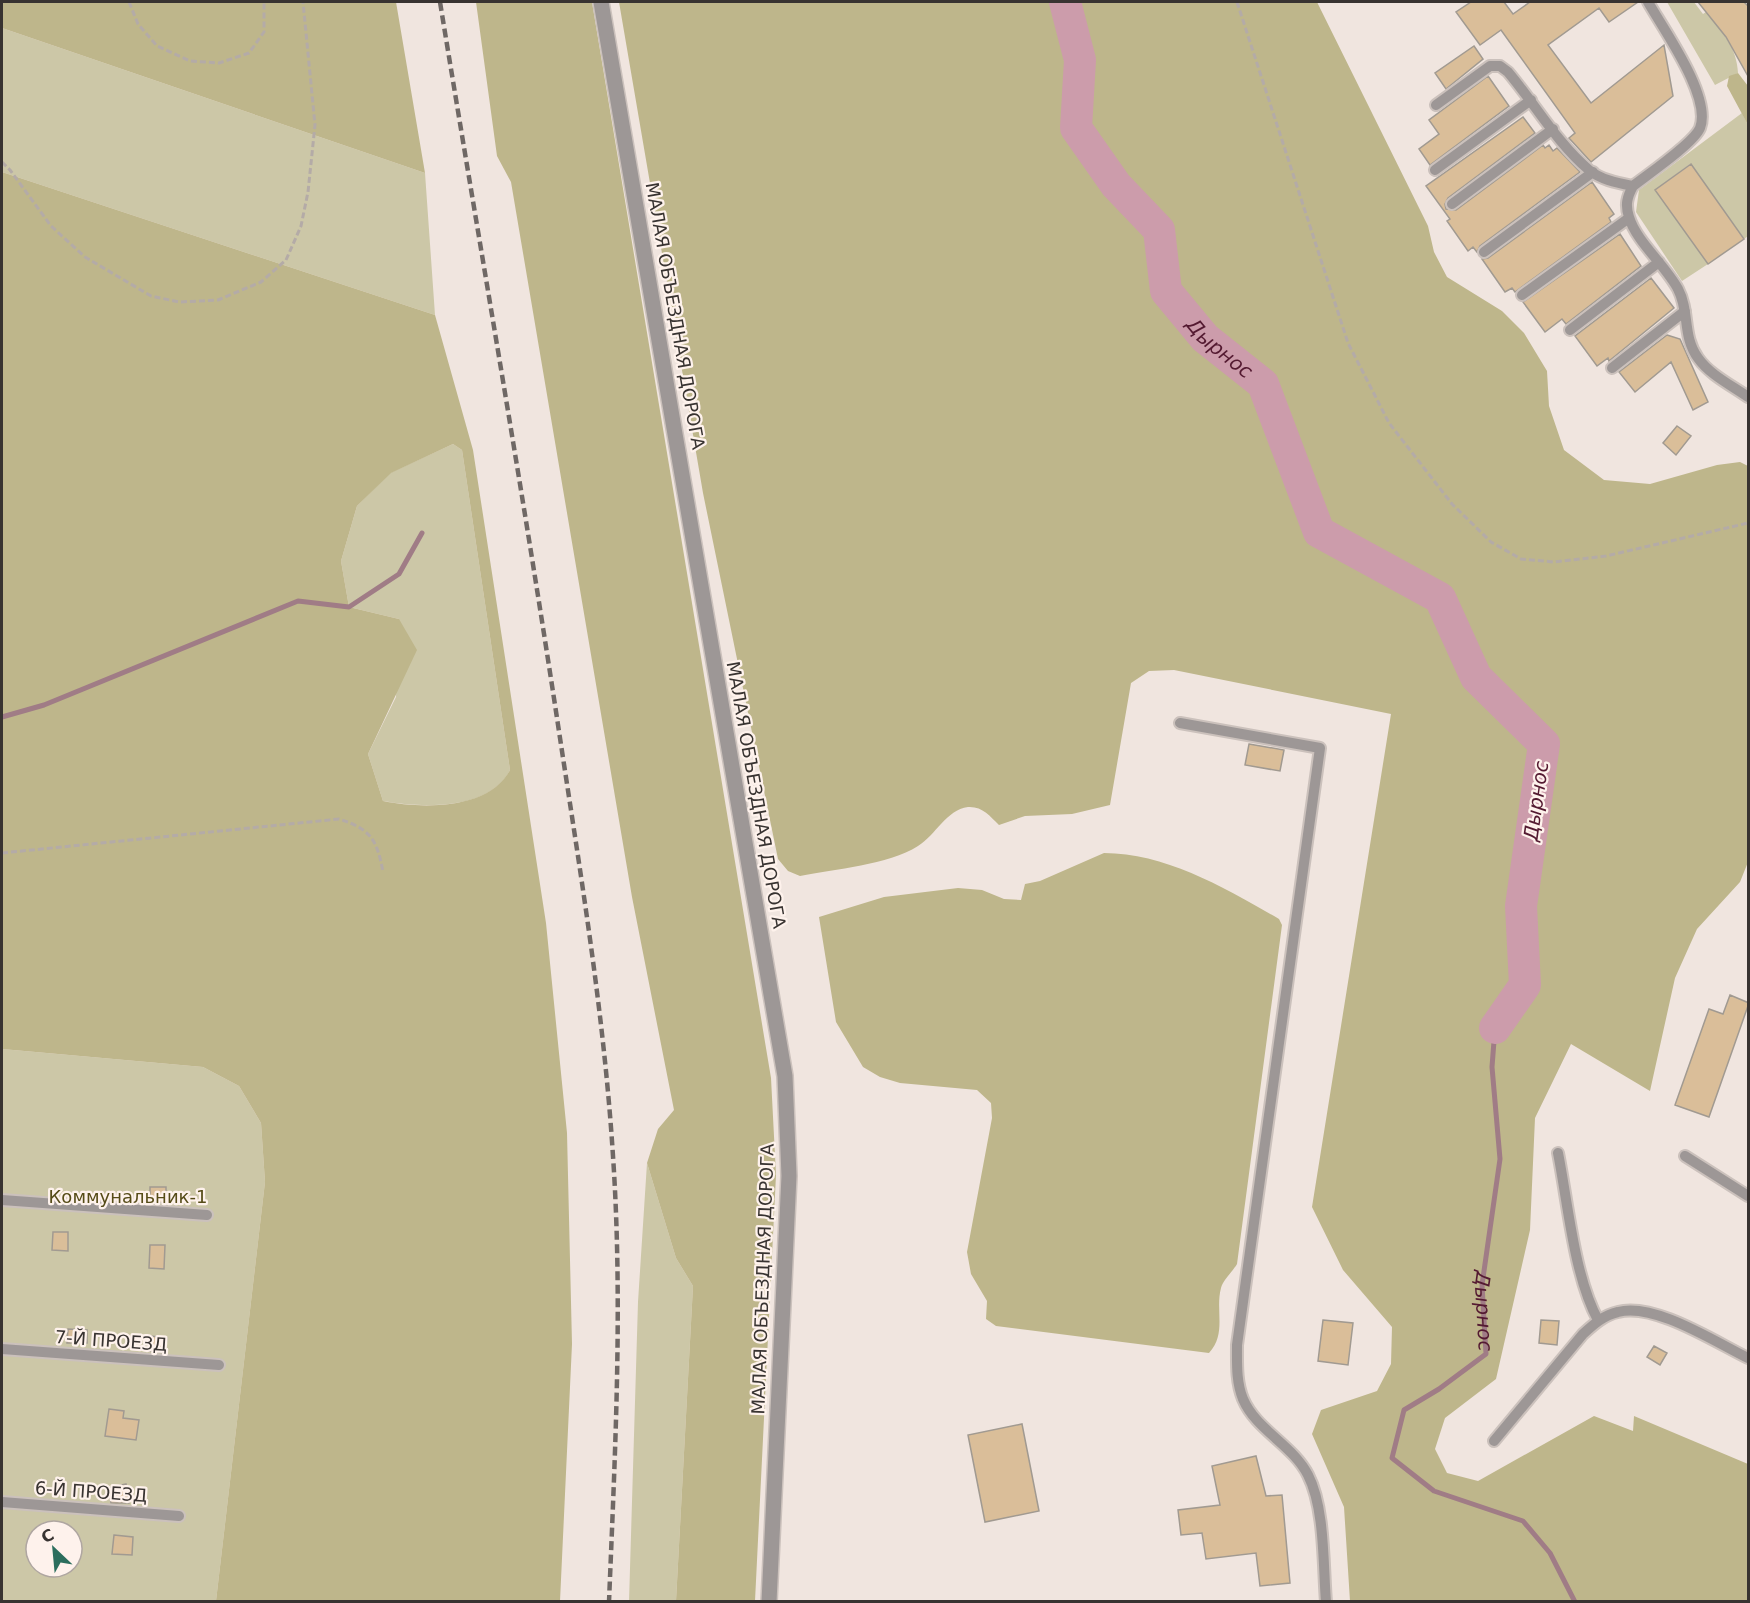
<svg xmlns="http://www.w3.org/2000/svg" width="1750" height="1603" font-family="'DejaVu Sans',sans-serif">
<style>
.green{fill:#ccc7a7;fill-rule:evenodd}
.forest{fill:#beb68b;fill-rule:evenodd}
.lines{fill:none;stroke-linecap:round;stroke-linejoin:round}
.stream{stroke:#a07c86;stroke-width:5}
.river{stroke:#cc9cab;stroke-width:32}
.building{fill:#dabe99;stroke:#a19a91;stroke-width:1.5}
.service-casing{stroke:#cbc1bc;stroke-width:14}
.tertiary-casing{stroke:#cbc1bc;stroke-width:18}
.path{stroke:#b4aba7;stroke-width:3;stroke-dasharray:6 3;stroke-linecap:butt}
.service{stroke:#9d9796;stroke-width:10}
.tertiary{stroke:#9d9796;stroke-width:15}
.rail{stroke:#6f6865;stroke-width:4.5;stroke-dasharray:9 4.5;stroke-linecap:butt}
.labels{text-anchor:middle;stroke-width:4.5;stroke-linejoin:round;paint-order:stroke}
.street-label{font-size:18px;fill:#383331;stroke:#fef2ec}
.park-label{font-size:18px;fill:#564c18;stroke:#fef2ec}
.water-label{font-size:20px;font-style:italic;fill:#541a31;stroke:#fef2ec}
</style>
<rect width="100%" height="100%" fill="#f0e5df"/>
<path class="green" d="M1667 2H1694L1703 14 1706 12C1722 31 1737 48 1738 73L1715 85Z
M2 28 425 173 435 315 2 172Z
M1742 113 1748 125V236L1744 239 1690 164 1655 190 1708 264 1682 281 1636 212 1639 190Z
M453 444 462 450 510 770C489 811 422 808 383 801L368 754 396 697 399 619 349 607 341 561 357 506 390 473Z
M2 1049 203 1067 239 1086 261 1123 265 1182 216 1601H2ZM36 1531H72V1567H36Z
M647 1163 676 1258 693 1286 676 1601 629 1602 638 1302Z"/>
<path class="forest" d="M2 2H396L425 173 2 28Z
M476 2H592L771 1078 776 1175 755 1601H676L693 1286 676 1258 647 1163 658 1129 674 1110 632 897 511 182 497 156Z
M619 2H1317L1428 226 1434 252 1447 277 1502 311 1524 333 1547 371 1549 406 1564 450 1604 480 1650 484 1717 465 1740 462 1748 466V862L1740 882 1697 929 1675 978 1650 1091 1571 1044 1535 1118 1530 1230 1496 1379 1445 1418 1435 1449 1447 1473 1478 1481 1594 1416 1633 1431 1634 1416 1748 1464V1601H1350L1344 1507 1312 1434 1321 1410 1377 1391 1391 1364 1392 1327 1343 1270 1312 1207 1391 714 1174 670 1149 671 1131 683 1110 805 1072 814 1025 816 999 825C990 816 982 806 968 807 946 810 936 835 918 846 888 865 835 869 800 876L788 871 778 859 703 493Z
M1738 73 1748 86V125L1727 86 1729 76Z
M2 172 435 315 473 450 546 923 567 1133 572 1344 560 1601H216L265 1182 261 1123 239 1086 203 1067 2 1049ZM453 444 462 450 510 770C489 810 422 809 383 801L368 754 417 650 399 619 349 607 341 561 357 506 391 473Z
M1104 853C1166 853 1227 889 1279 919L1282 925 1237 1264C1233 1271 1223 1280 1221 1288 1215 1311 1227 1333 1209 1353L996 1326 986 1319 987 1301 971 1274 967 1252 992 1118 991 1103 977 1090 900 1083 880 1077 863 1067 836 1022 819 917 884 897 958 888 982 890 1004 899 1021 900 1025 884 1040 881Z"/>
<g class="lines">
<g class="stream">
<path d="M2 717 44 705 298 601 349 607 399 574 422 533"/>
<path id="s1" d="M1495 1028 1492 1067 1500 1159 1482 1285 1486 1354 1439 1389 1404 1410 1392 1458 1434 1491 1523 1521 1550 1553 1575 1602"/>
</g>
<path class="river" id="s2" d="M1065 2 1080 60 1076 128 1116 185 1159 230 1166 291 1205 338 1263 384 1319 532 1440 598 1476 677 1544 744 1521 906 1525 985 1495 1028"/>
</g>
<path class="building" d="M1471 2H1504L1513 14 1530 2H1638L1609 22 1599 8 1548 45 1591 103 1664 45 1673 96 1591 162 1569 138 1575 133 1501 30 1480 45 1456 12Z
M1698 2H1744L1749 7V78L1726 37Z
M1474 46 1483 59 1446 89 1435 73Z
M1488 76 1509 106 1430 165 1419 149 1439 134 1429 120Z
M1523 117 1535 133 1448 198 1445 204 1446 209 1456 210 1543 145 1545 148 1549 145 1553 151 1557 148 1580 172 1480 246 1477 252 1473 247 1468 251 1447 221 1450 219 1426 186Z
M1691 164 1744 239 1708 264 1655 190Z
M1592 182 1614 214 1609 218 1611 222 1515 292 1512 288 1505 292 1482 259 1488 258Z
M1620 234 1641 266 1566 324 1562 319 1545 332 1523 302Z
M1651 278 1674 308 1609 361 1608 358 1597 366 1575 336Z
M1667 335 1680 339 1708 402 1693 410 1671 362 1635 392 1619 372Z
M1677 426 1691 436 1676 455 1663 443Z
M1249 744 1284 750 1280 771 1245 765Z
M1730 995 1749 1003 1709 1117 1675 1105 1709 1009 1723 1014Z
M150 1187H166V1203L150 1202Z
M53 1232H68V1251L52 1250Z
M150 1245H165L164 1269 149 1268Z
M1323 1320 1353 1323 1348 1365 1318 1361Z
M1541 1320 1559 1321 1557 1345 1539 1343Z
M68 1329 87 1330V1343H67Z
M150 1336 167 1338 165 1353 148 1351Z
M1654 1346 1667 1353 1660 1365 1647 1357Z
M109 1409 124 1411 123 1418 139 1420 136 1440 105 1436Z
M1022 1424 1039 1511 985 1522 968 1435Z
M1256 1456 1266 1496 1282 1495 1290 1583 1260 1586 1256 1553 1206 1559 1202 1533 1181 1535 1178 1510 1220 1505 1212 1466Z
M126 1484 129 1503H111L108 1488Z
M114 1535 133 1537 132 1555 112 1554Z"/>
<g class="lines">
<defs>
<path id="service" d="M1648 2C1664 30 1712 97 1700 128 1694 143 1647 175 1633 186 1627 197 1625 205 1629 217 1636 241 1665 265 1678 289 1690 312 1682 336 1698 358 1710 375 1731 385 1748 397
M1436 105 1490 66H1500L1508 72C1535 104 1557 143 1589 170 1601 180 1618 183 1633 186
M1435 170 1531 100
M1452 204 1553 129
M1484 252 1593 172
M1522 295 1629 218
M1570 330 1659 262
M1612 368 1685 311
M1180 723 1320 748 1237 1345C1237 1363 1236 1382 1243 1399 1256 1430 1293 1445 1308 1475 1325 1508 1323 1565 1326 1602
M1558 1153C1568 1203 1574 1276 1598 1320
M1685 1156 1748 1196
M2 1200 207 1215
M2 1349 219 1365
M1494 1441 1583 1334C1594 1324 1604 1315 1618 1312 1654 1302 1715 1342 1748 1358
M2 1502 179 1516"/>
<path id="tertiary" d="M601 2 785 1076 789 1176 769 1602"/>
</defs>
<use href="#service" class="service-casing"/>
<use href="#tertiary" class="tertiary-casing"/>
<path class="path" d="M129 2 138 24 157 46 190 61 219 63 249 53 264 32V2
M1237 2 1348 343 1389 423 1452 504 1491 542 1521 559 1554 562 1606 556 1748 523
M2 162 10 170 51 226 85 257 151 296 179 302 218 300 261 282 286 260 301 226 308 192 315 125 303 2
M2 853 339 819C371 829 377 840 383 872"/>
<use href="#service" class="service"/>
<use href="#tertiary" class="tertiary"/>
<path class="rail" d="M440 2C480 247 523 492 560 738 581 877 604 1015 613 1156 623 1305 615 1453 609 1602"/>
</g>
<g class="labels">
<g class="street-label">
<text transform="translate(675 316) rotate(80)" y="6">МАЛАЯ ОБЪЕЗДНАЯ ДОРОГА</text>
<text transform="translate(756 795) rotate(80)" y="6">МАЛАЯ ОБЪЕЗДНАЯ ДОРОГА</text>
<text transform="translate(763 1279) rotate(-88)" y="6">МАЛАЯ ОБЪЕЗДНАЯ ДОРОГА</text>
<text transform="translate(111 1341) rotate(4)" y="6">7-Й ПРОЕЗД</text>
<text transform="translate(91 1492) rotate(4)" y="6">6-Й ПРОЕЗД</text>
</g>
<g class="park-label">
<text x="128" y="1203">Коммунальник-1</text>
</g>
<g class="water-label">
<text dy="7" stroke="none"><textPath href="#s2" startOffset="400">Дырнос</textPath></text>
<text transform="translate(1536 801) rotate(-82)" y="7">Дырнос</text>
<text dy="7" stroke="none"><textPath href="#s1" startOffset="285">Дырнос</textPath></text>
</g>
</g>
<rect width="1750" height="1603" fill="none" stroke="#383331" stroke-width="6"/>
<g transform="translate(54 1549) rotate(334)"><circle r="28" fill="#fef2ec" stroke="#afa6a1" stroke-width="1.5"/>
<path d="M0-4.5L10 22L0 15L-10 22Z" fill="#2c6e5d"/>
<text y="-9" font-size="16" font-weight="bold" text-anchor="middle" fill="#383331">С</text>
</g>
</svg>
